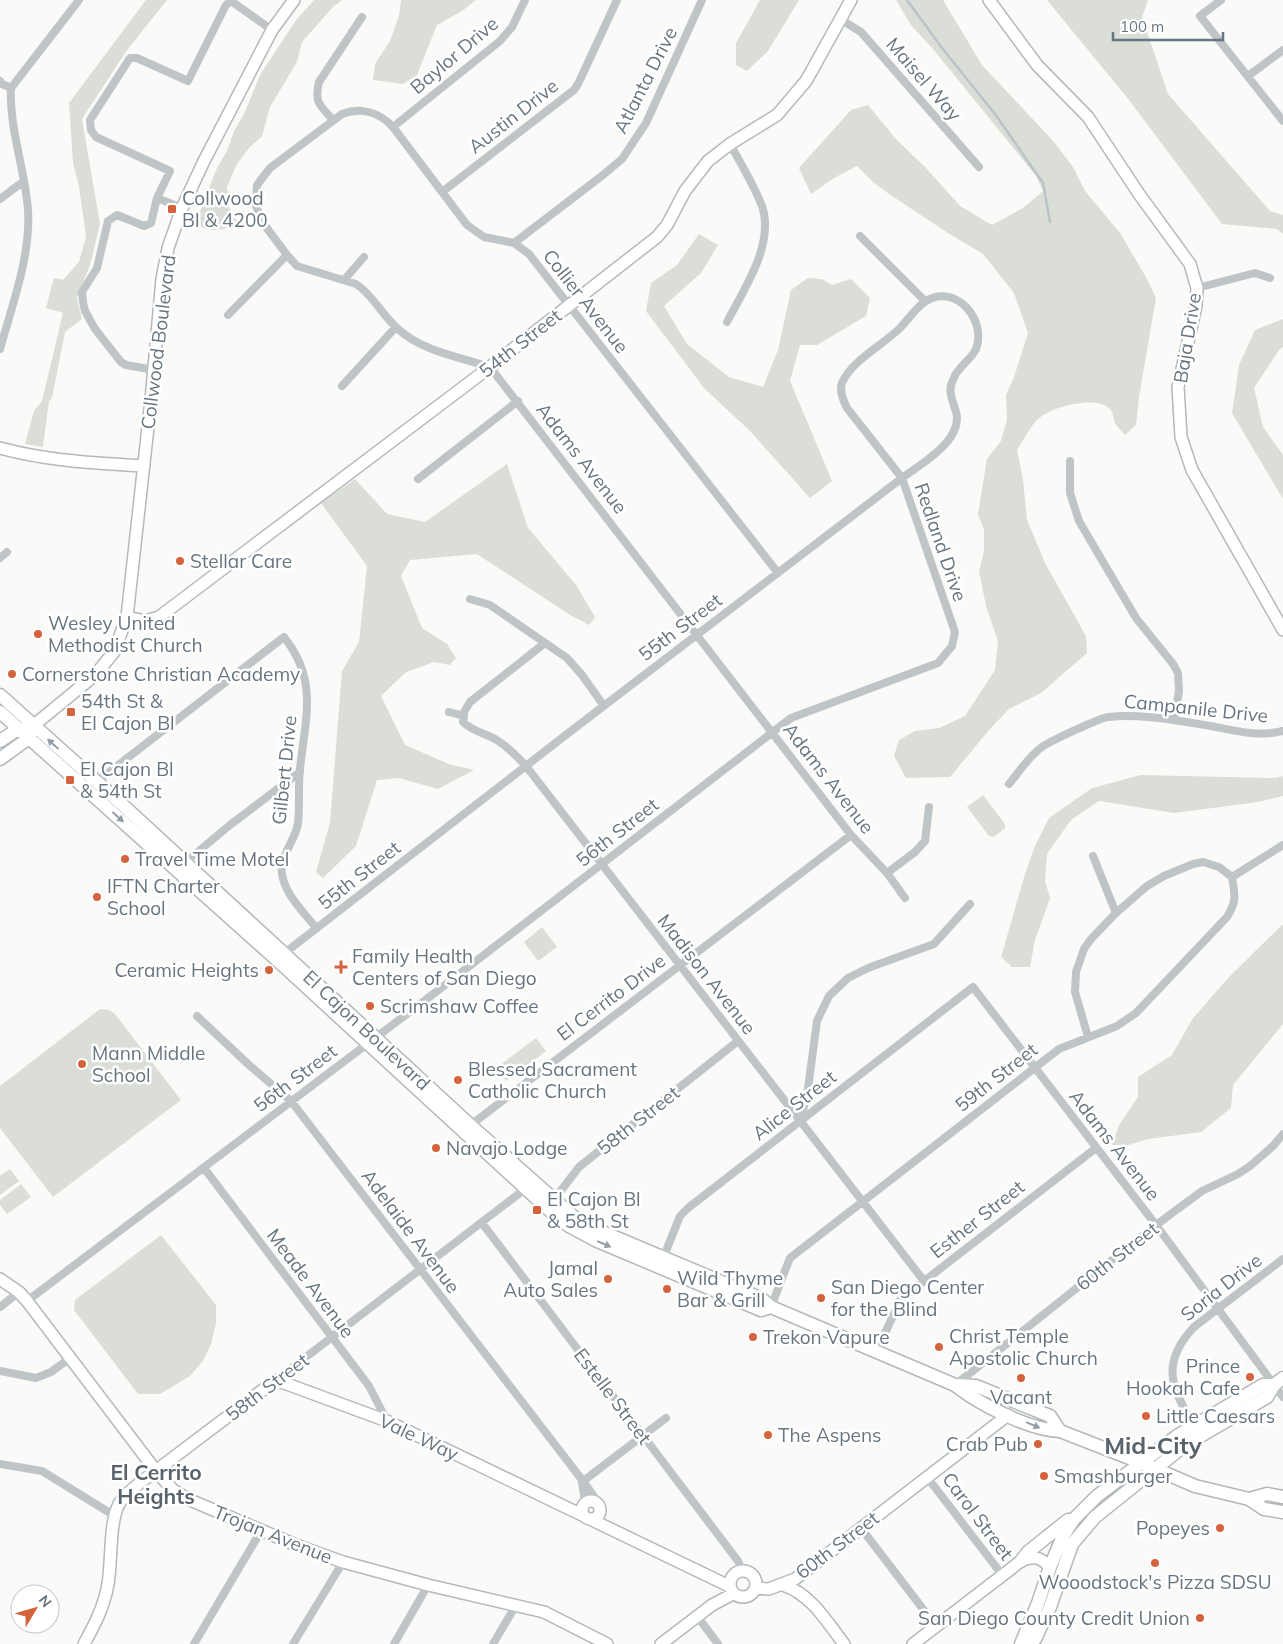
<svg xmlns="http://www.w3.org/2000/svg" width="1283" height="1644" font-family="Mulish,sans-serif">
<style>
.green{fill:#daded7}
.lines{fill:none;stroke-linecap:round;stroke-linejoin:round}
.stream{stroke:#bac4c8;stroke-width:2.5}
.secondary-casing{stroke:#b4b9be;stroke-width:14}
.primary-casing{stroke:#b3b8bc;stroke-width:15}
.street{stroke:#bfc4c7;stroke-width:8}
.secondary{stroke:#fff;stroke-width:11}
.primary{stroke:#fff;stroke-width:12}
.oneway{fill:#959ea6}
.poi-dot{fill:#d4633d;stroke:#fff;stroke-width:2}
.labels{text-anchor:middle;stroke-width:5;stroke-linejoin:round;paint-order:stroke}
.street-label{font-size:19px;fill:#677580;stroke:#fff}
.poi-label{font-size:19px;fill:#677580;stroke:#fff;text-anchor:start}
.quarter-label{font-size:21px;font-weight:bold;fill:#59636c;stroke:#fff}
.district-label{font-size:24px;font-weight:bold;fill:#59636c;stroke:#fff}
</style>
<rect width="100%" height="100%" fill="#fafaf8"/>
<path class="green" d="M146 0H167L127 50 82 119 100 224 90 265 77 298 82 319 65 332 52 398 49 401 43 447 25 444 34 411 42 401 63 313 46 308 54 278 63 280 79 262 86 237 79 186 73 162 69 103Z
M314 0H342L333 7 302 42 297 62 270 107 262 136 249 148 237 164 227 187 229 207 239 224C222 230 213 234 195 224L217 168 227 151 234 131 244 114 260 75 296 20Z
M401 0H476L462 11 437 25 417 75 403 84 373 80 375 64 390 41 399 16Z
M760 0H799L768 51 747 71 736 65V43Z
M896 0H943L982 65 1054 142 1073 167 1085 191 1120 233 1147 279 1156 298 1139 397 1136 425 1125 435C1122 431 1117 427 1115 423 1113 418 1114 412 1109 408 1095 395 1048 407 1036 421 1029 429 1023 441 1017 450L1023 480 1027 520 1046 565 1086 636 1087 653 1041 693 1009 709 989 730 950 777 906 778 894 756 899 740 915 731 939 728 965 716 995 670 998 641 986 606 979 571 984 551V530L978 514 987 459 1001 441 1007 419 1006 395 1014 377 1028 333 1014 293 983 254 948 233 889 194 873 182 857 166 834 178 811 194 799 168 851 110 868 105 895 138 927 169 960 206 992 225 1023 208 1043 191 1036 176 933 49 911 25Z
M1047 0H1148L1142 17 1168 94 1270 211 1283 215V234L1277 229 1222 224 1129 100Z
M699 234 718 245 701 273 664 306 687 344 729 377 763 387 778 350 791 290 808 278 822 279 832 285 851 279 870 298 866 316 817 345H800L790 381 832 481 810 498 750 431 704 388 646 311 651 283 677 265Z
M1283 319V347L1279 350 1254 388 1263 427 1283 455V499L1232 413 1239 365 1255 330Z
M507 464 528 528 576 585 595 617 589 625 570 615 477 554 410 560 401 576 422 628 447 644 456 658 450 665 434 662 406 672 381 696 405 745 449 764 474 770 438 789 399 778 377 780 356 846 323 878 316 872 330 823 342 671 359 642 367 566 321 503 355 479 387 514 425 522Z
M1141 775 1276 778 1283 776V796L1258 802 1174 813 1099 801 1071 820 1047 854 1045 881 1050 898 1035 940 1030 967H1012L1001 957 1025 874 1035 846 1049 818 1092 788Z
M983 795 1005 824V828L994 837 989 836 967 807Z
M1283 924V1024L1233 1085 1231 1108 1201 1132 1149 1139 1128 1145H1112L1119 1125 1138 1097V1077L1172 1055 1193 1018 1229 977Z
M542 927 557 947 538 961 524 942Z
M100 1009 109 1010 115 1014 181 1100 53 1197 0 1128V1086Z
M536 1038 546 1051 506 1081 496 1068Z
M10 1169 19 1181 0 1195V1176Z
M21 1184 31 1197 7 1214 0 1205V1200Z
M161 1235 216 1305V1323L211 1344 203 1361 190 1376 160 1394H138L74 1310 75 1300Z"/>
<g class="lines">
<path class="stream" d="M907 0 942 48 995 114 1043 183 1050 222"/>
<defs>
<path id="secondary" d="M989 0 1037 65 1088 117 1139 194 1190 264 1197 288 1196 306 1178 387 1181 437 1192 470 1283 630
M0 448C48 461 94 463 144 466
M127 617 145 621 159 617 490 367 657 237 667 225 685 191 708 161 730 144 777 115 806 81 851 0
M33 726 95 675 114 652 127 617 151 400 162 279 168 248 182 208 204 161 272 30 294 0
M0 1279 19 1292 27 1301 156 1471 173 1490 190 1500 296 1545 343 1562 428 1585 544 1612 607 1644
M582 1510a9 9 0 1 1 18 0a9 9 0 1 1-18 0Z
M592 1520 729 1586
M730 1584a13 13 0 1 1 26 0a13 13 0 1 1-26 0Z
M783 1585C811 1594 827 1622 844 1644
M756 1588 769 1589 795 1579 1008 1415
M84 1644C95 1624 104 1607 108 1584 112 1561 109 1523 119 1504 124 1495 133 1489 141 1482L276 1380 387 1421 582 1515
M661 1644 712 1605 733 1594
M913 1644 1021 1561C1034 1555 1040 1557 1050 1567"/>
<path id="primary" d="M0 695 126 808 470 1125 575 1218 593 1228 762 1299 771 1307 955 1385C979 1404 1029 1430 1060 1431L1142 1463 1195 1486 1249 1499 1264 1509 1283 1512
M0 712 276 959 547 1208 569 1226 595 1240 761 1310 771 1307
M0 741 18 729 26 727
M0 759 29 738 32 731
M955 1385 976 1386 1050 1416 1060 1431
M1249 1499 1267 1494 1283 1497
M1021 1561 1028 1552 1068 1520
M1021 1644 1038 1603 1050 1567 1063 1536 1074 1519 1097 1496 1177 1436 1263 1385H1274
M1029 1644 1035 1639 1050 1607 1072 1544 1095 1517 1185 1445 1267 1397 1274 1385 1283 1378"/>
</defs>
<use href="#secondary" class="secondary-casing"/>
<use href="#primary" class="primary-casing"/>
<path class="street" d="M1221 0 1200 16 1283 121
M231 1 272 30
M840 19 861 32 979 167
M1248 76 1283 50
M0 81 2 84 11 88
M333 120C320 105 314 103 319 82L362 17
M393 127 500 41 512 27 525 0
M442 192 574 90 578 84 617 0
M157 198 182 208
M0 199 24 181
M860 236 925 301
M514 243 603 175 622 159 646 123 702 0
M344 280 364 257
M1197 288 1255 273 1270 278
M228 315 287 255
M727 322C744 289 775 244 762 206 754 185 741 164 730 144
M0 349C12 306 31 255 28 210 25 169 9 129 11 88L79 0
M154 370 126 365 121 362 95 329 85 311 83 302 82 292 97 268 108 221 117 215 144 226 151 223 157 198 170 171 96 137 91 130 90 120 130 58H137L188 81 226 5 232 0
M342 386 396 327
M1070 461V493L1079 521 1136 618 1173 664 1178 673 1179 691 1174 720
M418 479 518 401
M0 558 7 552
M778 573 529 254 514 243 484 237 467 225 393 127C379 112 361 107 342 114L270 168 257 185 256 206 263 223 287 255 297 266 356 284C373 295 382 315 398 329 422 351 459 357 490 367L851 835 887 873 905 898
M470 599 490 605 567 658 582 675 604 706
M449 712 464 716 463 722C472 731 484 733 495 739 507 746 516 755 526 766L924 1281
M464 716V712L470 702 545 643
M95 783 284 637C319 681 305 719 300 769 298 787 300 805 298 823 296 840 279 856 282 874 285 895 304 912 316 928
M1009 784C1019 772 1029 756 1042 747 1050 741 1100 718 1108 717 1140 713 1179 721 1211 726 1235 731 1259 737 1283 731
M1093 856 1116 913
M182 865 230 825 300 772
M887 873 915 852 925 841 929 807
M1232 877 1283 845
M197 1016 249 1065 291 1101 586 1485 595 1498 597 1503
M1088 1037 1075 992 1076 972 1084 949 1091 939 1116 913 1147 886 1164 876 1193 864 1203 862 1219 867 1232 877
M800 1120 807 1096 817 1021 829 996 848 978 868 968 934 944 970 904
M468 1127 851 835
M204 1168 369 1386 387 1421
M553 1201 579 1167 738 1041
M482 1223 738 1561 742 1570
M662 1261 680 1216 688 1208 973 987 1156 1225 1283 1397
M27 1301 432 995 791 718 938 663 952 646 955 632 902 478 847 408C843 400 839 391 842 383 851 361 883 345 900 328 908 320 916 307 926 301 956 283 987 320 976 349 972 358 964 362 959 370 956 372 955 376 953 380 947 391 953 401 956 412 964 440 921 464 902 478L571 731 282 955
M0 1307 19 1292
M771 1307 790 1258 1059 1049 1117 1026 1136 1013 1227 917C1237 901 1235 895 1232 877
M876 1352 901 1299 1096 1148
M0 1371 36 1378 51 1372 70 1358
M276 1380 529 1186
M955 1385 1156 1225 1202 1191 1238 1174 1250 1166 1273 1146 1283 1134
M1194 1425C1170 1387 1161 1362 1194 1327L1283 1259
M0 1464 42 1471 115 1516
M927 1477 1003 1576
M582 1482 666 1418
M582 1482 585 1502
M861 1528 936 1626
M697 1616 718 1644
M194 1644 261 1531
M293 1644 343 1562
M394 1644 428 1585
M493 1644 516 1605"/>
<use href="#secondary" class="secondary"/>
<use href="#primary" class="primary"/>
</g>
<defs><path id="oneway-solid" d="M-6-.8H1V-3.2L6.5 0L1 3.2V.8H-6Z" transform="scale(1.25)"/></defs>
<g class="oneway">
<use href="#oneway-solid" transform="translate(53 744) rotate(-138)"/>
<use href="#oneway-solid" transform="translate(118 817) rotate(42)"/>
<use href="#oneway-solid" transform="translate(604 1244) rotate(23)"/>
<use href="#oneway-solid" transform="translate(1033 1425) rotate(23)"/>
</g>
<g class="poi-dot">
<rect x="167" y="204" width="10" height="10" rx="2.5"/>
<circle cx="180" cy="561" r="5"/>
<circle cx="38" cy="634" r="5"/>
<circle cx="12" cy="674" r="5"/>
<rect x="66" y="707" width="10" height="10" rx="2.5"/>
<rect x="65" y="775" width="10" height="10" rx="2.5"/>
<circle cx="125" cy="859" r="5"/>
<circle cx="97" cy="897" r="5"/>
<path d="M338.5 959.5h5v5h5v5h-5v5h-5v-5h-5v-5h5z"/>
<circle cx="269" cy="970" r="5"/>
<circle cx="370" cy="1006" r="5"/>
<circle cx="82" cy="1064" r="5"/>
<circle cx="458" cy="1080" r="5"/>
<circle cx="436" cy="1148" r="5"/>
<rect x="532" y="1205" width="10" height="10" rx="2.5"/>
<circle cx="608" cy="1279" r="5"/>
<circle cx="667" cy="1289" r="5"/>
<circle cx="821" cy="1298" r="5"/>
<circle cx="753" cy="1337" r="5"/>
<circle cx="939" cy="1347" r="5"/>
<circle cx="1250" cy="1377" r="5"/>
<circle cx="1021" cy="1378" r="5"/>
<circle cx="1146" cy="1416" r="5"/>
<circle cx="768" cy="1435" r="5"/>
<circle cx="1038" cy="1444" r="5"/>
<circle cx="1044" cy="1476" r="5"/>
<circle cx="1220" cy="1528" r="5"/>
<circle cx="1155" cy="1563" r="5"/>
<circle cx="1200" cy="1618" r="5"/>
</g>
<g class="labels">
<g class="street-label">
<text transform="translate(454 55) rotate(-40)" y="7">Baylor Drive</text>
<text transform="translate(924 79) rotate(49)" y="7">Maisel Way</text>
<text transform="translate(645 80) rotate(-63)" y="7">Atlanta Drive</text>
<text transform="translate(513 116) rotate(-38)" y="7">Austin Drive</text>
<text transform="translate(586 301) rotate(52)" y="7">Collier Avenue</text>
<text transform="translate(1187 338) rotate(-81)" y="7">Baja Drive</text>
<text transform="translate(158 342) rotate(-83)" y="7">Collwood Boulevard</text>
<text transform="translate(520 343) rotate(-38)" y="7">54th Street</text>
<text transform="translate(582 458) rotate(52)" y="7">Adams Avenue</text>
<text transform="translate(941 542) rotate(71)" y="7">Redland Drive</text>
<text transform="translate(680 627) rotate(-37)" y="7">55th Street</text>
<text transform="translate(1196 708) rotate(6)" y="7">Campanile Drive</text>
<text transform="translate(284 770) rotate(-84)" y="7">Gilbert Drive</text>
<text transform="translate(829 778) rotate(52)" y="7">Adams Avenue</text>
<text transform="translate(617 832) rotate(-38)" y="7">56th Street</text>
<text transform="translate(359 875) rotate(-38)" y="7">55th Street</text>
<text transform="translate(707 974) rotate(52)" y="7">Madison Avenue</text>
<text transform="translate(611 997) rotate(-37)" y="7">El Cerrito Drive</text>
<text transform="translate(367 1030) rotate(43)" y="7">El Cajon Boulevard</text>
<text transform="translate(996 1077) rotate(-38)" y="7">59th Street</text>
<text transform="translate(295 1078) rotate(-37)" y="7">56th Street</text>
<text transform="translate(794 1105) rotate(-38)" y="7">Alice Street</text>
<text transform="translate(638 1120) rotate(-38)" y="7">58th Street</text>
<text transform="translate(1115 1145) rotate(52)" y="7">Adams Avenue</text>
<text transform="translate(977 1219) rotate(-38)" y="7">Esther Street</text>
<text transform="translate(411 1231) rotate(53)" y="7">Adelaide Avenue</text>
<text transform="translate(1117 1256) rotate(-38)" y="7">60th Street</text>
<text transform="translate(311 1283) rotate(53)" y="7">Meade Avenue</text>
<text transform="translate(1221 1287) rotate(-38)" y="7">Soria Drive</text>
<text transform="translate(267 1387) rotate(-37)" y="7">58th Street</text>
<text transform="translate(613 1396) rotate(53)" y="7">Estelle Street</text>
<text transform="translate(419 1437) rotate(25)" y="7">Vale Way</text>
<text transform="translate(978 1516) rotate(53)" y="7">Carol Street</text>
<text transform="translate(273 1534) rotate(22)" y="7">Trojan Avenue</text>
<text transform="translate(837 1545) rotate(-37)" y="7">60th Street</text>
</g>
<g class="poi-label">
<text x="182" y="205">Collwood<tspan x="182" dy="22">Bl &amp; 4200</tspan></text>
<text x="190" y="568">Stellar Care</text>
<text x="48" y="630">Wesley United<tspan x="48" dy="22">Methodist Church</tspan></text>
<text x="22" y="681">Cornerstone Christian Academy</text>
<text x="81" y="708">54th St &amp;<tspan x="81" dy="22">El Cajon Bl</tspan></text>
<text x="80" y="776">El Cajon Bl<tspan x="80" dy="22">&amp; 54th St</tspan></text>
<text x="135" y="866">Travel Time Motel</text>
<text x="107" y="893">IFTN Charter<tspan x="107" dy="22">School</tspan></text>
<text x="352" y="963">Family Health<tspan x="352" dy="22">Centers of San Diego</tspan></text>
<text x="259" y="977" text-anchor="end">Ceramic Heights</text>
<text x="380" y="1013">Scrimshaw Coffee</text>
<text x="92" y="1060">Mann Middle<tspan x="92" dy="22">School</tspan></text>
<text x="468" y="1076">Blessed Sacrament<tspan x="468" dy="22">Catholic Church</tspan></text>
<text x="446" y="1155">Navajo Lodge</text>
<text x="547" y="1206">El Cajon Bl<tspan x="547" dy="22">&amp; 58th St</tspan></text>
<text x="598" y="1275" text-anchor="end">Jamal<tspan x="598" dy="22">Auto Sales</tspan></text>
<text x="677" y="1285">Wild Thyme<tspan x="677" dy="22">Bar &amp; Grill</tspan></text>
<text x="831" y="1294">San Diego Center<tspan x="831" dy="22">for the Blind</tspan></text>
<text x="949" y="1343">Christ Temple<tspan x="949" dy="22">Apostolic Church</tspan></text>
<text x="763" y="1344">Trekon Vapure</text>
<text x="1240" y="1373" text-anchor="end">Prince<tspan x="1240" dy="22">Hookah Cafe</tspan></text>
<text x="1021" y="1404" text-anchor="middle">Vacant</text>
<text x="1156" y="1423">Little Caesars</text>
<text x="778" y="1442">The Aspens</text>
<text x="1028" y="1451" text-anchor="end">Crab Pub</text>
<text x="1054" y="1483">Smashburger</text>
<text x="1210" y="1535" text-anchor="end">Popeyes</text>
<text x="1155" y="1589" text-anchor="middle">Wooodstock's Pizza SDSU</text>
<text x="1190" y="1625" text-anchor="end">San Diego County Credit Union</text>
</g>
<g class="quarter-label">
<text x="156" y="1480">El Cerrito<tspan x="156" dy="24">Heights</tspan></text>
</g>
<g class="district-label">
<text x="1153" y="1454">Mid-City</text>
</g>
</g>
<g transform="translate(35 1609) rotate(52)"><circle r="24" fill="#ffffff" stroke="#c2c8cc"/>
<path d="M0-4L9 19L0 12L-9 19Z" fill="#d4633d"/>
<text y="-8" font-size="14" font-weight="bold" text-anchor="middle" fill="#677580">N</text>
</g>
<path d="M1113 32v8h110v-8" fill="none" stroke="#677580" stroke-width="2.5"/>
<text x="1120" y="32" font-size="15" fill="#677580" stroke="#ffffff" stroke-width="4" paint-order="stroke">100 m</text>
</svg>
